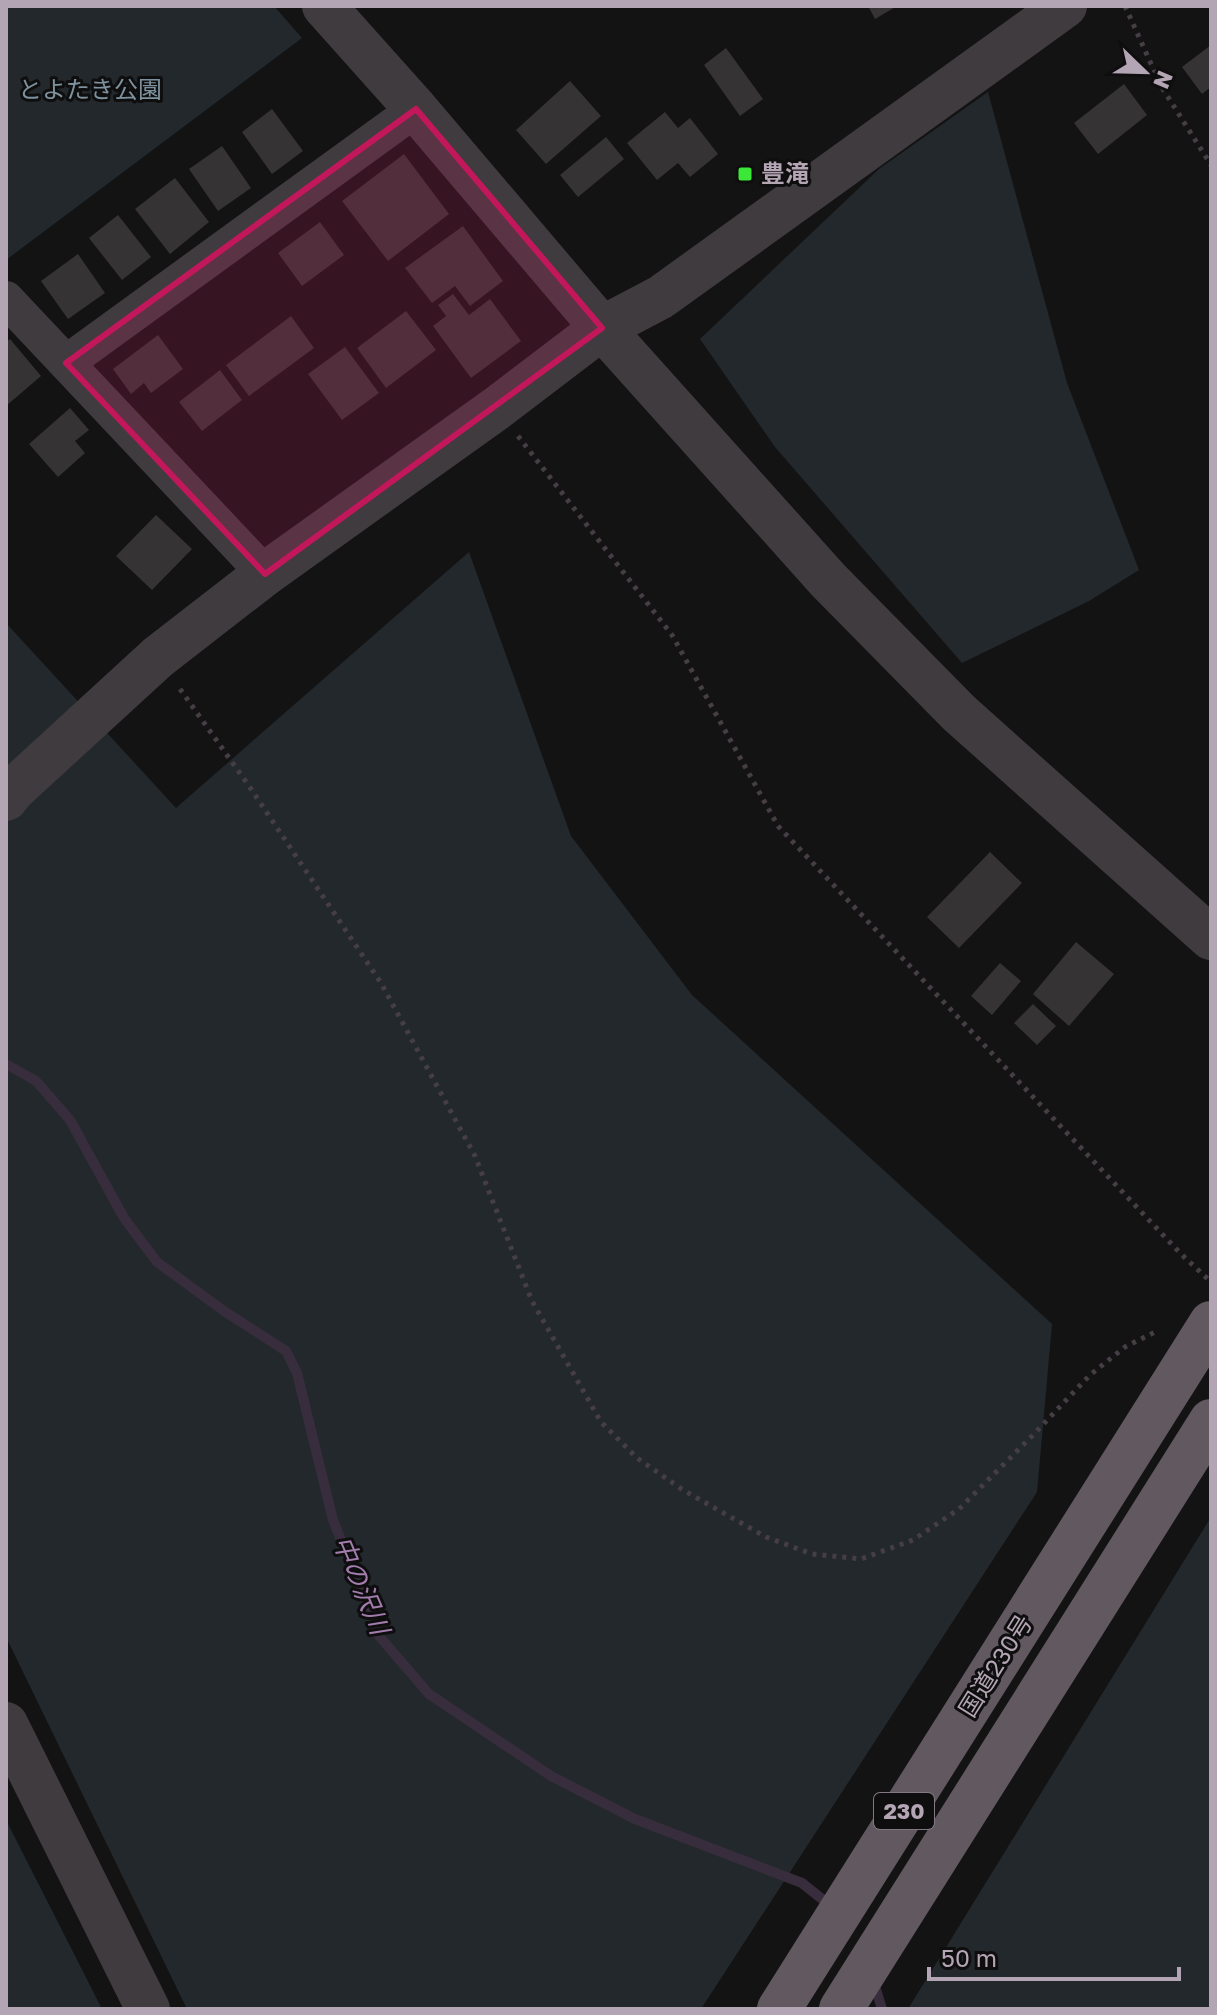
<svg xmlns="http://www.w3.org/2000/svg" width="1217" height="2015" font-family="'Golos Text','Noto Sans JP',sans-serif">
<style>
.green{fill:#23282c}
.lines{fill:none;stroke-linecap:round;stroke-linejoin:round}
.stream{stroke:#382d3c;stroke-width:10}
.building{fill:#363335}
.path{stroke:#453e45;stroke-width:5;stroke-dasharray:4 6;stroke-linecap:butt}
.minor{stroke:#403b3f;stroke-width:36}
.tertiary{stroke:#403b3f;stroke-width:44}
.trunk{stroke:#615860;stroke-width:44}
.marked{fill:#c2185b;fill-opacity:0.2;stroke:#c2185b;stroke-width:6;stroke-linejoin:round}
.poi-dot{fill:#3ce837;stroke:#0f0e0f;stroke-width:3}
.labels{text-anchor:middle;stroke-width:6;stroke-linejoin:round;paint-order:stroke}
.shield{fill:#0f0e0f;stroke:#827882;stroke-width:2}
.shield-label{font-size:22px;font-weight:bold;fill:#b4a5b4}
.park-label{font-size:24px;fill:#7d929e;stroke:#0f0e0f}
.poi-label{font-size:24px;font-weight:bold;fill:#b4a5b4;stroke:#0f0e0f;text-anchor:start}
.street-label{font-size:24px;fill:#b4a5b4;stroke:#0f0e0f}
.water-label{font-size:26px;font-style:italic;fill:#a37dae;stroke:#0f0e0f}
</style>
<rect width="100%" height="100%" fill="#141314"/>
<path class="green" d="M6 6H274L302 38 6 260Z
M988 92 1067 383 1139 570 1089 601 962 663 775 447 700 339 879 169Z
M469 552 571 836 692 995 1052 1324 1037 1492 701 2009H187L6 1637V623L176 808Z
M1211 1517V2009H908Z
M6 1820 102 2009H6Z"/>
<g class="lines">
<path class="stream" d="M6 1064 36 1081 70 1120 124 1218 157 1262 224 1311 286 1351 297 1373 333 1520 379 1636 429 1694 551 1776 635 1819 802 1883 832 1907
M874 1983 882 2009"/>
</g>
<path class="building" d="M868 6H897L875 19Z
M1211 45V87L1202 94 1182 67Z
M726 48 763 99 740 116 704 65Z
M570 81 601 116 546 164 516 130Z
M1124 84 1147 115 1098 154 1074 123Z
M272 109 303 151 272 174 242 132Z
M665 112 678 128 690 118 718 154 690 177 678 163 657 180 627 143Z
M606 137 624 159 578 197 560 175Z
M222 146 251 188 218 211 189 169Z
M404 154 449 214 388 261 342 201Z
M175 178 209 222 170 254 135 209Z
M118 215 151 257 122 280 89 238Z
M320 222 344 255 302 286 278 253Z
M463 226 503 281 470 306 455 286 432 303 405 268Z
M78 254 105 293 68 319 41 281Z
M453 294 469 315 490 299 521 341 471 378 433 326 446 316 438 305Z
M406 311 436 350 386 388 357 348Z
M291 316 314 348 249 396 226 365Z
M158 335 183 369 151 393 144 383 131 394 113 369Z
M10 339 41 376 6 406V342Z
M345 347 379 393 342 420 308 374Z
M220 370 242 400 202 431 179 402Z
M70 408 89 430 75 441 85 453 58 477 29 444Z
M156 515 192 549 152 590 116 556Z
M990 852 1022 883 959 948 927 917Z
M1076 942 1114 974 1069 1026 1033 994Z
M1000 963 1021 981 992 1015 971 996Z
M1033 1004 1056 1026 1037 1045 1014 1023Z"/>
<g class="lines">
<path class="path" d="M1125 6 1161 86 1211 165
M518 436 672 635 778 826 1180 1253 1211 1282
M180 689 249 786 381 983 475 1156 532 1301 601 1422 637 1458 683 1490 766 1537 812 1554 861 1559 913 1540 959 1509 1032 1436 1090 1375 1125 1347 1159 1330"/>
<path class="minor" d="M6 299 265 574
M66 363 416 109"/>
<path class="tertiary" d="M324 6 416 109 602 328 828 580 959 713 1211 938
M6 799 13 790 158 657 265 574 497 408 602 328 661 297 1065 6
M6 1724 148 2009"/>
<path class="trunk" d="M779 2009 1211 1323
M841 2009 1211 1421"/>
</g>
<path class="marked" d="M416 109 602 328 265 574 66 363Z"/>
<rect class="poi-dot" x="737" y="166" width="16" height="16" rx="4"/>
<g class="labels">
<rect class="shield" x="874" y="1793" width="60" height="36" rx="6"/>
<g class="shield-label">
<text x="904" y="1819">230</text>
</g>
<g class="park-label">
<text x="90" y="98">とよたき公園</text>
</g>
<g class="poi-label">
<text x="761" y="182">豊滝</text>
</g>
<g class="street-label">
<text transform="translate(996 1666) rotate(-58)" y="8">国道230号</text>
</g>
<g class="water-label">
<text transform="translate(361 1585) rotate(67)" y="9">中の沢川</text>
</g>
</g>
<rect width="1217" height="2015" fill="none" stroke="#b4a5b4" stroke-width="16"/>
<g transform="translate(1145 72) rotate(113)" stroke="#0f0e0f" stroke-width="6" paint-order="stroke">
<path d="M0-6L14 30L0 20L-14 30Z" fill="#b4a5b4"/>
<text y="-12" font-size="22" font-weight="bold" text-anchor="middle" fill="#b4a5b4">N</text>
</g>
<path d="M929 1967v12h250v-12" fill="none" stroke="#b4a5b4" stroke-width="4"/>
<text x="941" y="1967" font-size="24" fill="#b4a5b4" stroke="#0f0e0f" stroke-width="6" paint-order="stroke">50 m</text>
</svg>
